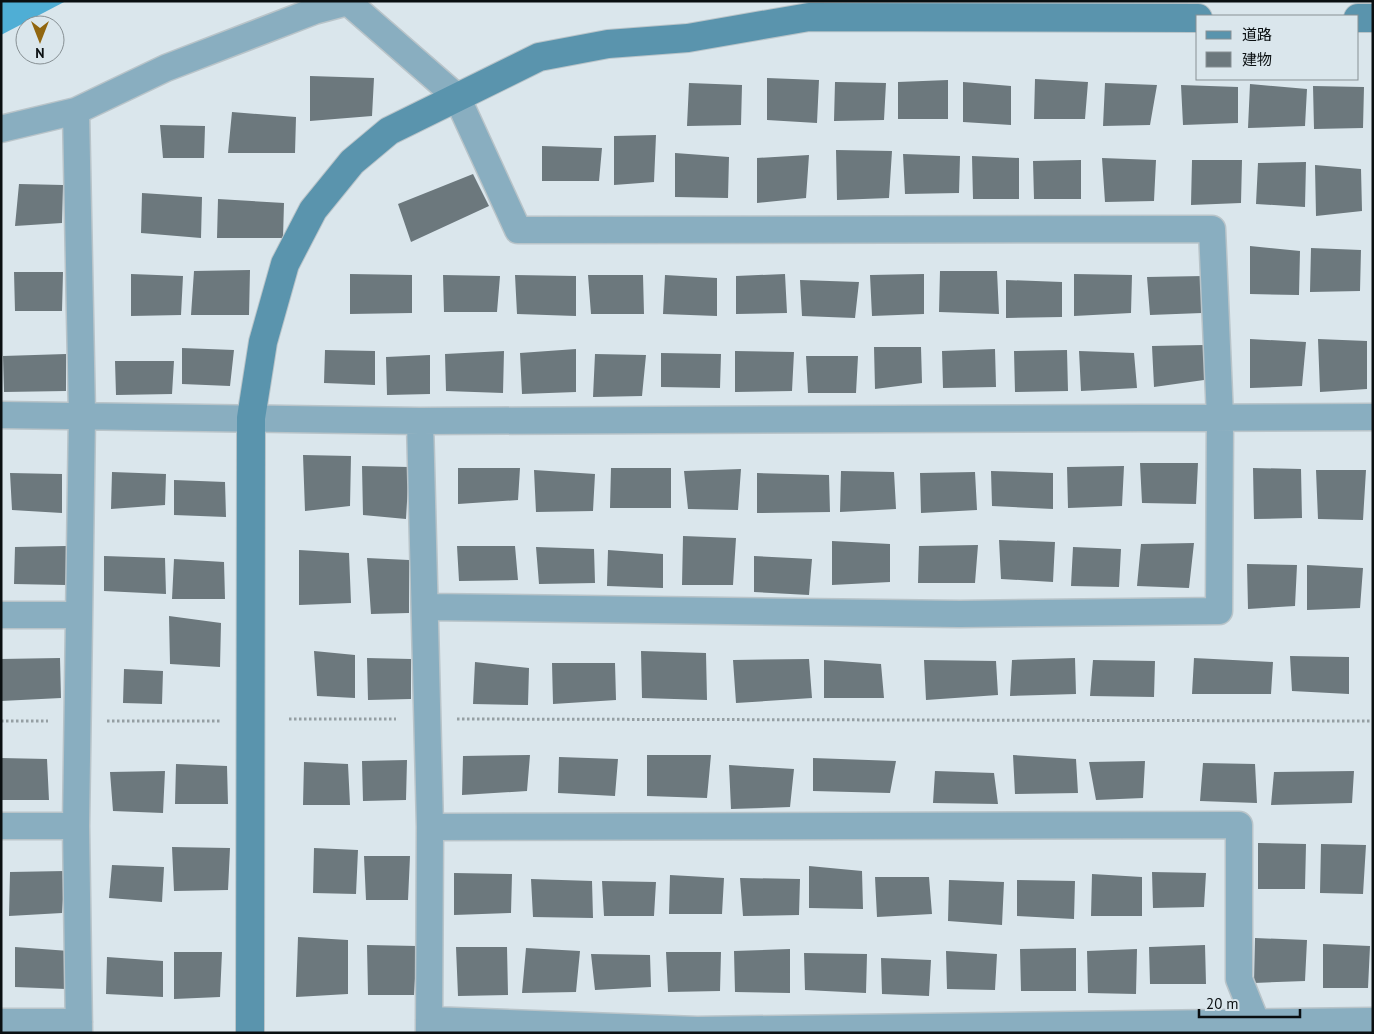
<svg xmlns="http://www.w3.org/2000/svg" width="1374" height="1034" font-family="'PT Sans','Noto Sans JP',sans-serif">
<style>
.forest{fill:#4faed5}
.building{fill:#6c787d}
.lines{fill:none;stroke-linecap:round;stroke-linejoin:round}
.street-casing{stroke:#b9c4c9;stroke-width:29}
.secondary-casing{stroke:#b9c4c9;stroke-width:30}
.path{stroke:#959fa3;stroke-width:3;stroke-dasharray:2.5 2.5;stroke-linecap:butt}
.street{stroke:#89aec0;stroke-width:26}
.secondary{stroke:#5a94ad;stroke-width:28}
</style>
<rect width="100%" height="100%" fill="#dae6ec"/>
<path class="forest" d="M1 1H66L1 35Z"/>
<path class="building" d="M310 76 374 78 372 116 310 121Z
M767 78 819 80 817 123 767 120Z
M1035 79 1088 82 1085 119H1034Z
M948 80V119H898V82Z
M835 82 886 83 884 120 834 121Z
M963 82 1011 86V125L963 122Z
M689 83 742 85 741 125 687 126Z
M1105 83 1157 85 1150 125 1103 126Z
M1250 84 1307 89 1305 126 1248 128Z
M1181 85 1238 87V123L1183 125Z
M1313 86 1364 87 1363 128 1314 129Z
M232 112 296 117 295 153H228Z
M160 125 205 126 204 158H163Z
M656 135 654 182 614 185V136Z
M542 146 602 148 599 181H542Z
M836 150 892 151 889 198 837 200Z
M675 153 729 157 728 198 675 197Z
M903 154 960 156 959 193 905 194Z
M809 155 806 198 757 203V158Z
M972 156 1019 158V199H973Z
M1102 158 1156 160 1154 201 1105 202Z
M1081 160V199H1034L1033 161Z
M1192 160H1242L1241 203 1191 205Z
M1306 162 1305 207 1256 204 1258 163Z
M1315 165 1361 169 1362 211 1316 216Z
M473 174 489 206 411 242 398 204Z
M19 184 63 185 62 223 15 226Z
M142 193 202 197 201 238 141 233Z
M218 199 284 203 283 238H217Z
M1250 246 1300 251 1299 295 1250 294Z
M1311 248 1361 250 1360 291 1310 292Z
M250 270 249 315H191L194 271Z
M940 271H997L999 314 939 312Z
M14 272H63L62 311H15Z
M131 274 183 276 181 315 131 316Z
M350 274 412 275V313L350 314Z
M785 274 787 313 736 314V276Z
M924 274V314L872 316 870 275Z
M1074 274 1132 275 1131 313 1074 316Z
M443 275 500 276 497 312H444Z
M515 275 576 276V316L517 314Z
M588 275H643L644 314H591Z
M665 275 717 278V316L663 314Z
M1204 276 1202 313 1150 315 1147 277Z
M800 280 859 282 855 318 802 316Z
M1006 280 1062 282V317L1006 318Z
M1250 339 1306 342 1302 386 1250 388Z
M1318 339 1367 341V389L1320 392Z
M1204 345V380L1154 387 1152 346Z
M874 347H921L922 383 875 389Z
M182 348 234 350 230 386 182 384Z
M576 349V392L522 394 520 353Z
M995 349 996 387 943 388 942 351Z
M325 350 375 351V385L324 383Z
M1067 350 1068 391 1015 392 1014 351Z
M504 351 503 393 446 391 445 354Z
M735 351 794 352 792 391 735 392Z
M1079 351 1134 353 1137 388 1081 391Z
M661 353 721 354 720 388 661 387Z
M66 354V391L4 392 3 356Z
M595 354 646 355 642 396 593 397Z
M430 355V394L387 395 386 357Z
M806 356H858L856 393H808Z
M115 361H174L172 394 116 395Z
M303 455 351 456 350 506 305 511Z
M1140 463H1198L1196 504 1142 503Z
M362 466 409 467 406 519 363 515Z
M1124 466 1122 506 1068 508 1067 467Z
M458 468H520L518 500 458 504Z
M611 468H671V508H610Z
M1253 468 1301 469 1302 518 1254 519Z
M741 469 738 510 688 509 684 471Z
M534 470 595 474 593 511 536 512Z
M1316 470H1366L1363 520 1318 519Z
M841 471 894 472 896 509 840 512Z
M991 471 1053 473V509L992 506Z
M112 472 166 474 165 505 111 509Z
M975 472 977 510 921 513 920 473Z
M10 473 62 474V513L12 510Z
M757 473 829 475 830 512 757 513Z
M174 480 225 482 226 517 174 515Z
M683 536 736 538 733 585H682Z
M999 540 1055 542 1053 582 1001 579Z
M832 541 890 544V582L832 585Z
M1194 543 1189 588 1137 586 1141 544Z
M978 545 975 583H918L919 546Z
M66 546V585L14 584 15 547Z
M457 546H515L518 580 459 581Z
M536 547 594 549 595 583 539 584Z
M1073 547 1121 549 1119 587 1071 586Z
M299 550 349 553 351 603 299 605Z
M608 550 663 554V588L607 586Z
M104 556 165 558 166 594 104 591Z
M754 556 812 559 809 595 754 592Z
M367 558 409 560V613L371 614Z
M174 559 224 562 225 599H172Z
M1247 564 1297 565 1295 606 1248 609Z
M1307 565 1363 568 1360 608 1307 610Z
M169 616 221 623 220 667 170 664Z
M314 651 355 655V698L317 696Z
M641 651 706 653 707 700 642 698Z
M1290 656 1349 657V694L1292 691Z
M60 658 61 698 1 701V659Z
M367 658 411 659V699L368 700Z
M1075 658 1076 694 1010 696 1012 660Z
M1194 658 1273 662 1271 694H1192Z
M809 659 812 698 736 703 733 660Z
M824 660 881 664 884 698H824Z
M924 660 996 661 998 695 926 700Z
M1093 660 1155 661 1154 697 1090 696Z
M475 662 529 668 528 705 473 704Z
M552 663H615L616 700 553 704Z
M124 669 163 671 162 704 123 703Z
M530 755 527 791 462 795 463 756Z
M647 755H711L707 798 647 796Z
M1013 755 1076 759 1078 793 1015 794Z
M559 757 618 759 615 796 558 793Z
M1 758 47 759 49 800H1Z
M813 758 896 761 890 793 813 791Z
M407 760 406 800 363 801 362 761Z
M1145 761 1143 798 1096 800 1089 762Z
M304 762 348 764 350 805H303Z
M1203 763 1255 764 1257 803 1200 801Z
M176 764 227 766 228 804H175Z
M729 765 794 769 790 807 731 809Z
M165 771 163 813 113 811 110 772Z
M935 771 994 773 998 804 933 803Z
M1354 771 1352 803 1271 805 1274 772Z
M1258 843 1306 844 1305 889H1258Z
M1321 844 1366 845 1363 894 1320 893Z
M172 847 230 848 228 890 174 891Z
M314 848 358 850 356 894 313 893Z
M364 856H410L408 900H366Z
M112 865 164 867 162 902 109 898Z
M809 866 862 871 863 909 809 908Z
M65 871 62 913 9 916 10 872Z
M1152 872 1206 873 1204 907 1153 908Z
M454 873 512 874 511 913 454 915Z
M1092 874 1142 877V916H1091Z
M670 875 724 878 722 914H669Z
M875 877H929L932 914 877 917Z
M740 878 800 879 799 915 743 916Z
M531 879 592 881 593 918 533 917Z
M949 880 1004 882 1002 925 948 921Z
M1017 880 1075 881 1074 919 1017 916Z
M602 881 656 882 654 916H604Z
M298 937 348 940V994L296 997Z
M1255 938 1307 940 1305 981 1254 983Z
M1323 944 1370 946 1368 988H1323Z
M367 945 417 946 414 995H368Z
M1205 945 1206 984H1150L1149 947Z
M15 947 69 951 66 989 15 987Z
M456 947H507L508 995 458 996Z
M526 948 580 951 576 992 522 993Z
M1076 948V991H1021L1020 949Z
M790 949V993L735 992 734 951Z
M1137 949 1136 994 1088 993 1087 951Z
M946 951 997 954 995 990 947 989Z
M174 952H222L220 997 174 999Z
M666 952H721L720 991 668 992Z
M804 953 867 954 866 993 805 990Z
M591 954 650 955 651 987 595 990Z
M107 957 163 961V997L106 994Z
M881 958 931 960 929 996 882 994Z"/>
<g class="lines">
<defs>
<path id="street" d="M76 111 82 415 76 826 79 1033
M1 129 76 111 166 68 314 11 348 2 457 97 518 230 1212 229 1220 418 1219 611 960 614 426 607
M1 415 420 421 1373 417
M420 421 430 827 429 1033
M1 615H79
M1 826H76
M430 827 1239 825V979L1257 1024
M429 1020 697 1030 1373 1021
M1 1022H79"/>
<path id="secondary" d="M1358 18H1373
M250 1033 251 418 263 342 285 264 313 210 352 162 389 131 539 57 608 44 688 38 809 17 1198 18"/>
</defs>
<use href="#street" class="street-casing"/>
<use href="#secondary" class="secondary-casing"/>
<path class="path" d="M289 719H396
M457 719 1373 721
M1 721H48
M107 721H221"/>
<use href="#street" class="street"/>
<use href="#secondary" class="secondary"/>
</g>
<rect width="1374" height="1034" fill="none" stroke="#0a0f11" stroke-width="5"/>
<rect x="1196" y="15" width="162" height="65" fill="#dae6ec" stroke="#879094"/>
<rect x="1206" y="31" width="25" height="8" fill="#5a94ad" stroke="#879094"/>
<text x="1242" y="40" font-size="15" fill="#0a0f11">道路</text>
<rect x="1206" y="52" width="25" height="15" fill="#6c787d" stroke="#879094"/>
<text x="1242" y="65" font-size="15" fill="#0a0f11">建物</text>
<g transform="translate(40 40) rotate(180)"><circle r="24" fill="#dae6ec" stroke="#879094"/>
<path d="M0-4L9 19L0 12L-9 19Z" fill="#91660f"/>
<text y="-8" font-size="14" font-weight="bold" text-anchor="middle" fill="#0a0f11">N</text>
</g>
<path d="M1199 1009v8h101v-8" fill="none" stroke="#0a0f11" stroke-width="2.5"/>
<text x="1206" y="1009" font-size="15" fill="#0a0f11" stroke="#dae6ec" stroke-width="4" paint-order="stroke">20 m</text>
</svg>
